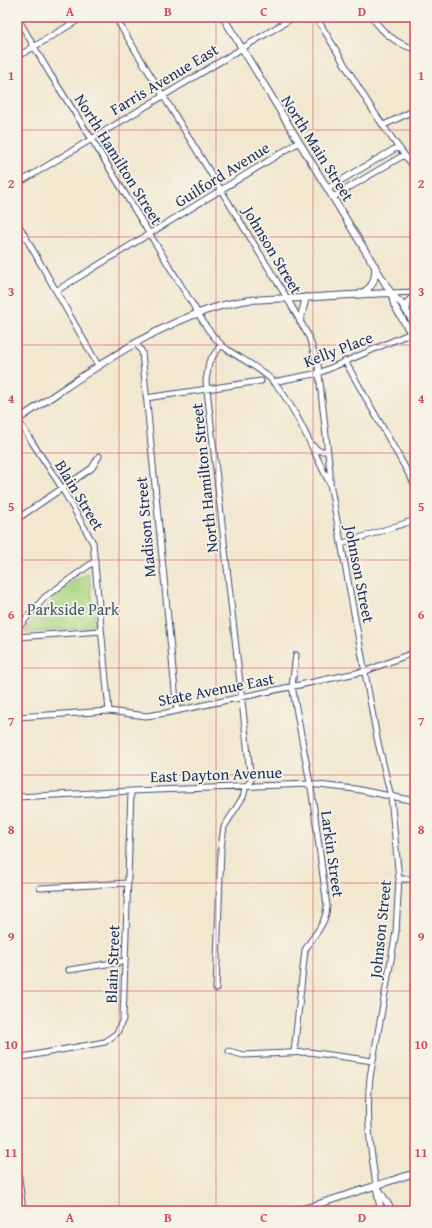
<svg xmlns="http://www.w3.org/2000/svg" width="432" height="1228" font-family="'Gentium Book Plus',serif">
<style>
.green{fill:#abd480;stroke:#63826f}
.lines{fill:none;stroke-linecap:round;stroke-linejoin:round}
.stream{stroke:#6fb7e7;stroke-width:1.5}
.minor-casing{stroke:#3b4b6f;stroke-width:7}
.major-casing{stroke:#3b4b6f;stroke-width:8}
.minor{stroke:#fff;stroke-width:5}
.major{stroke:#fff;stroke-width:6}
.grid{fill:none;stroke:#d1495b;stroke-width:1;stroke-opacity:0.55}
.labels{text-anchor:middle;stroke-width:3.5;stroke-linejoin:round;paint-order:stroke}
.street-label{font-size:16px;fill:#1b2f5e;stroke:#f7f3e8}
.park-label{font-size:16px;fill:#3f5866;stroke:#f7f3e8}
.neatline{fill:none;stroke:#d1495b;stroke-width:1.5}
.grid-label{font-size:13px;text-anchor:middle;font-weight:bold;fill:#d1495b}
</style>
<rect width="100%" height="100%" fill="#f7f3e8"/>
<filter id="ink" filterUnits="userSpaceOnUse"><feTurbulence type="fractalNoise" baseFrequency=".025" numOctaves="2"/><feDisplacementMap in="SourceGraphic" scale="8" xChannelSelector="R" yChannelSelector="G"/><feConvolveMatrix kernelMatrix="1 2 1 2 8 2 1 2 1" color-interpolation-filters="sRGB"/></filter>
<filter id="wash" filterUnits="userSpaceOnUse"><feTurbulence type="fractalNoise" baseFrequency=".012" numOctaves="4" result="noise"/><feDisplacementMap in="SourceGraphic" scale="16" xChannelSelector="R" yChannelSelector="G"/><feGaussianBlur stdDeviation="0.9" result="paint"/><feColorMatrix in="noise" values="0 0 0 0 0 0 0 0 0 0 0 0 0 0 0 0 0 1.4 0 .05"/><feComposite in="paint" operator="in"/></filter>
<g filter="url(#wash)">
<rect width="100%" height="100%" fill="#f2e7cf"/>
<path class="green" d="M89 573 96 627 26 633 27 626 71 582Z"/>
<g class="lines">
<path class="stream" d="M17 138 22 139
M275 686V681"/>
</g>
</g>
<g filter="url(#ink)">
<g class="lines">
<defs>
<path id="minor" d="M17 17 50 74 91 138 207 328C213 336 219 344 228 350 243 360 260 368 273 381 295 405 314 453 329 482
M115 17 287 298 309 337 318 365 330 471V483L377 738 391 797 399 879 396 932 370 1077C366 1116 370 1146 376 1185
M316 17C347 67 377 123 415 168
M372 17C382 32 397 44 415 49
M17 57 83 17
M384 125 415 110
M17 184 294 17
M328 188 398 147
M333 197 404 155
M17 222 99 367
M56 291 299 142
M391 293 415 292
M136 343 142 352 177 711
M345 361 415 485
M273 382 319 373 411 333
M146 398 261 381
M17 419 62 488 93 543 109 711
M313 446 319 451H327
M17 519 92 468 99 456
M341 544 415 520
M17 629 45 597 95 561
M17 637 101 631
M17 717 109 711 146 716 166 713 366 671 415 652
M17 797 131 791 309 784 355 789 415 801
M399 879H415
M40 888 128 883
M69 970 125 961
M216 989 221 848 224 827 243 797 246 786 251 781 206 381 209 362 221 345
M229 1051 243 1055 309 1052 373 1061
M294 1052 305 950C314 934 326 925 327 906L312 794 292 686 296 655
M17 1058 105 1042 117 1033 123 1019 131 791
M17 1162 23 1211"/>
<path id="major" d="M223 17 391 293 402 304 415 325
M361 293C373 288 376 279 375 266
M392 295 394 305 415 340
M406 311 408 302 415 295
M300 321 306 297
M17 420C85 376 156 319 237 302 258 298 279 299 300 298 331 296 361 294 391 293
M376 1185 392 1211
M377 1189 381 1211
M297 1211 415 1173"/>
</defs>
<use href="#minor" class="minor-casing"/>
<use href="#major" class="major-casing"/>
<use href="#minor" class="minor"/>
<use href="#major" class="major"/>
</g>
</g>
<path class="grid" d="M119 17V1211M216 17V1211M313 17V1211M17 130H415M17 237H415M17 345H415M17 453H415M17 560H415M17 668H415M17 775H415M17 883H415M17 991H415M17 1098H415"/>
<g class="labels">
<g class="street-label">
<text transform="translate(164 79) rotate(-31)" y="6">Farris Avenue East</text>
<text transform="translate(318 148) rotate(58)" y="6">North Main Street</text>
<text transform="translate(119 159) rotate(58)" y="6">North Hamilton Street</text>
<text transform="translate(222 174) rotate(-32)" y="6">Guilford Avenue</text>
<text transform="translate(273 250) rotate(59)" y="6">Johnson Street</text>
<text transform="translate(338 349) rotate(-21)" y="6">Kelly Place</text>
<text transform="translate(204 478) rotate(-96)" y="6">North Hamilton Street</text>
<text transform="translate(80 495) rotate(59)" y="6">Blain Street</text>
<text transform="translate(145 527) rotate(-95)" y="6">Madison Street</text>
<text transform="translate(360 574) rotate(79)" y="6">Johnson Street</text>
<text transform="translate(216 689) rotate(-11)" y="6">State Avenue East</text>
<text transform="translate(216 774) rotate(-2)" y="6">East Dayton Avenue</text>
<text transform="translate(333 854) rotate(82)" y="6">Larkin Street</text>
<text transform="translate(380 929) rotate(-84)" y="6">Johnson Street</text>
<text transform="translate(112 964) rotate(-88)" y="6">Blain Street</text>
</g>
<g class="park-label">
<text x="73" y="615">Parkside Park</text>
</g>
</g>
<rect width="432" height="1228" fill="none" stroke="#f7f3e8" stroke-width="44"/>
<rect x="22" y="22" width="388" height="1184" class="neatline"/>
<g class="grid-label">
<text x="70" y="16">A</text>
<text x="168" y="16">B</text>
<text x="264" y="16">C</text>
<text x="362" y="16">D</text>
<text x="11" y="80">1</text>
<text x="421" y="80">1</text>
<text x="11" y="188">2</text>
<text x="421" y="188">2</text>
<text x="11" y="296">3</text>
<text x="421" y="296">3</text>
<text x="11" y="403">4</text>
<text x="421" y="403">4</text>
<text x="11" y="511">5</text>
<text x="421" y="511">5</text>
<text x="11" y="619">6</text>
<text x="421" y="619">6</text>
<text x="11" y="726">7</text>
<text x="421" y="726">7</text>
<text x="11" y="834">8</text>
<text x="421" y="834">8</text>
<text x="11" y="941">9</text>
<text x="421" y="941">9</text>
<text x="11" y="1049">10</text>
<text x="421" y="1049">10</text>
<text x="11" y="1157">11</text>
<text x="421" y="1157">11</text>
<text x="70" y="1222">A</text>
<text x="168" y="1222">B</text>
<text x="264" y="1222">C</text>
<text x="362" y="1222">D</text>
</g>
</svg>
